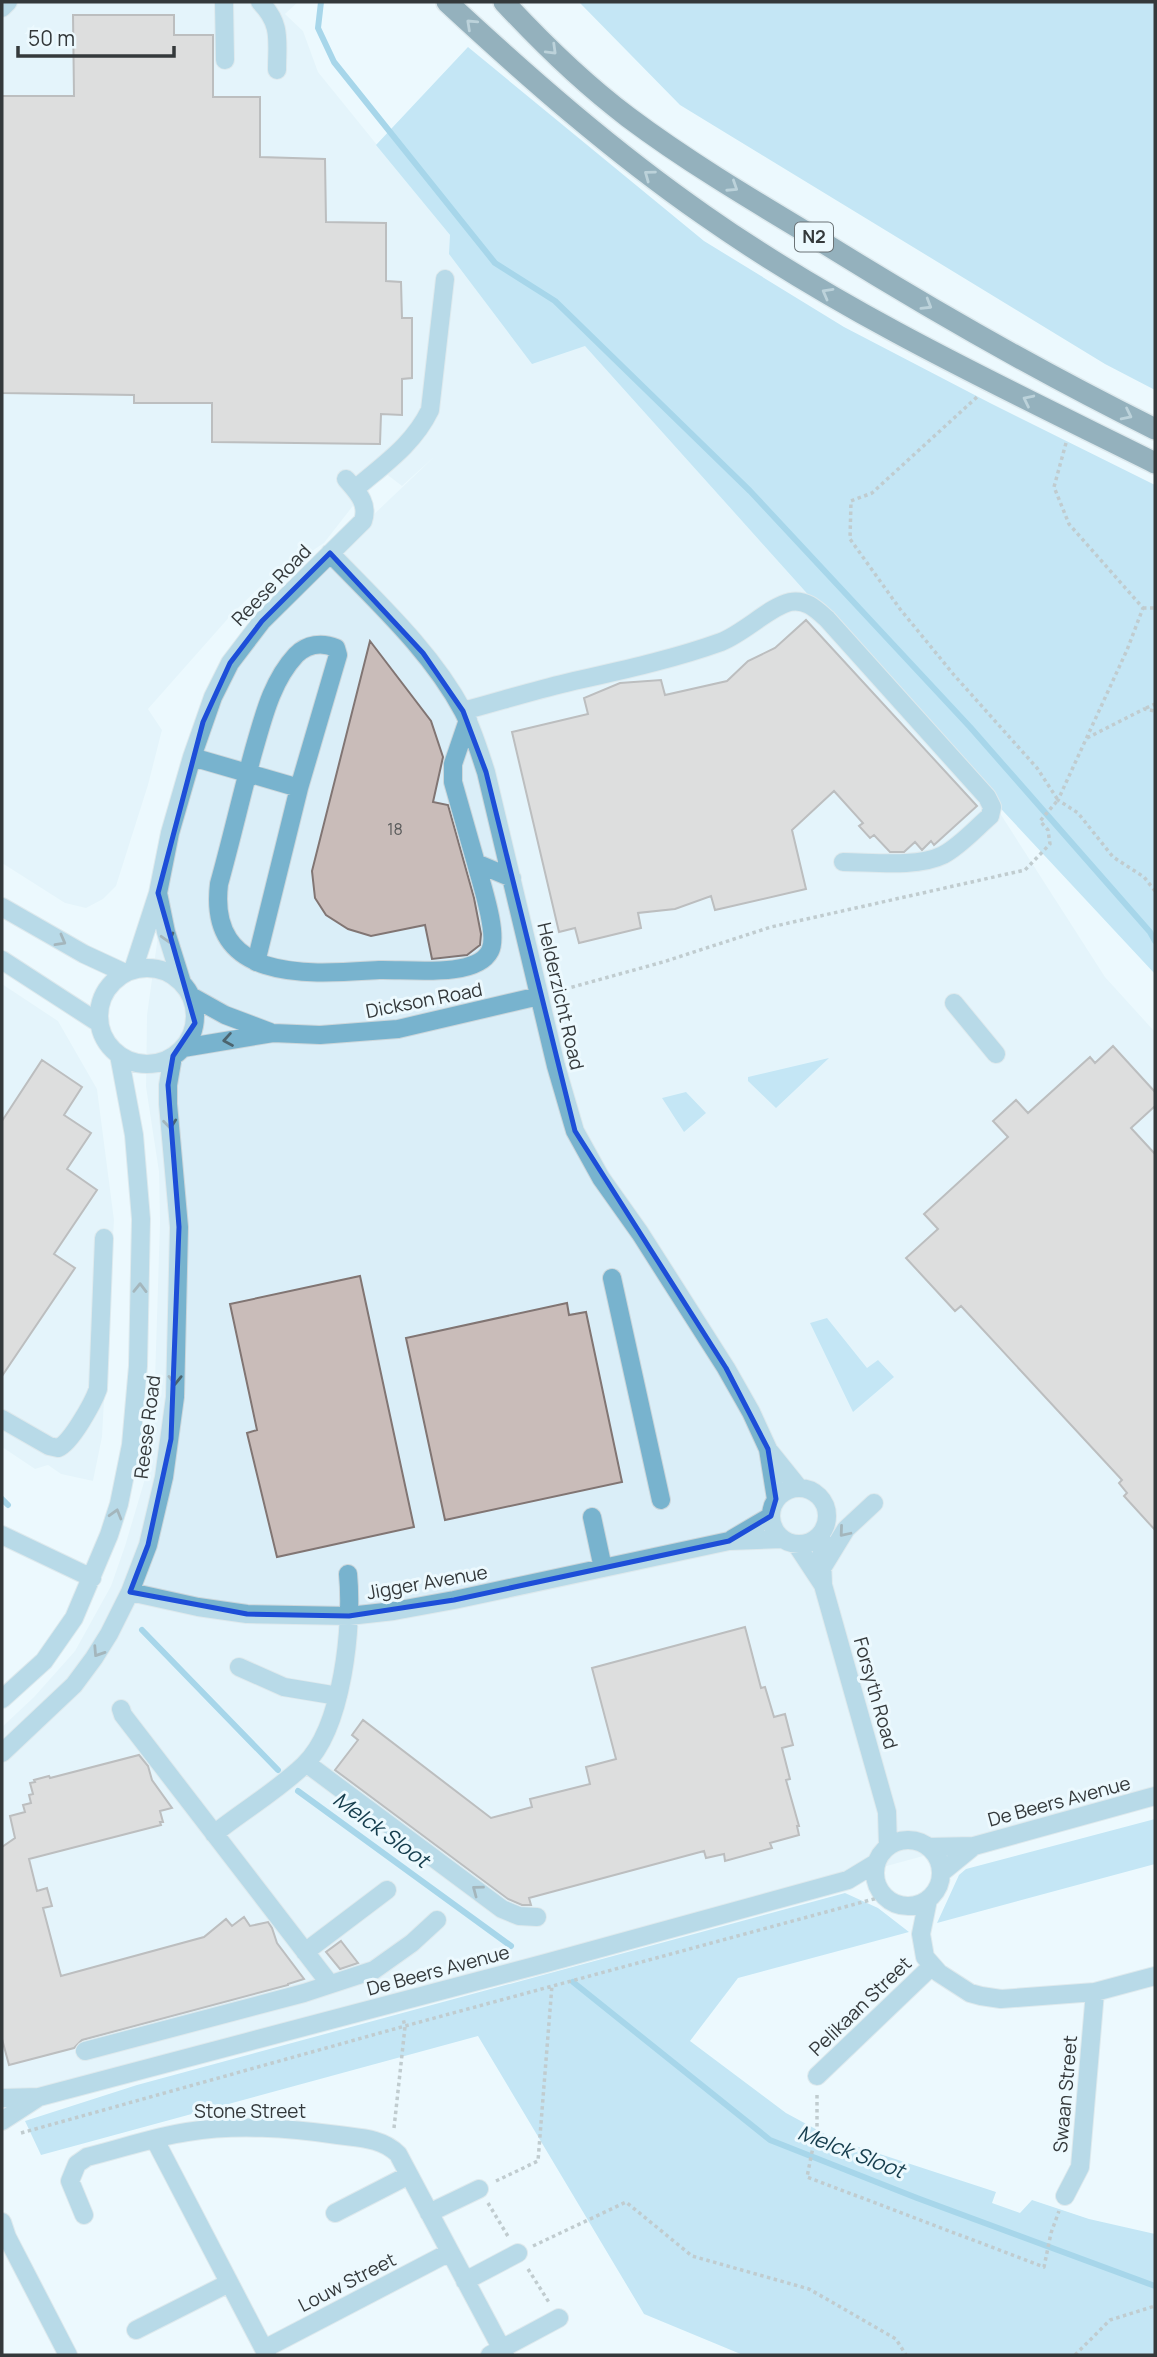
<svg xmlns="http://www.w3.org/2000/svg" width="1157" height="2357" font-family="Manrope,sans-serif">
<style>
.built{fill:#daeef8}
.green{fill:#92cfeb}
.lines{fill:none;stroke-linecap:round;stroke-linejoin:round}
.stream{stroke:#53acd2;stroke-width:6}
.building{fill:#c9bcb9;stroke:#817573;stroke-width:2}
.minor-casing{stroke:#cbd6db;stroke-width:20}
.highway-casing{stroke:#cbd6db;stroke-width:24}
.path{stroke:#8b9498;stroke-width:3.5;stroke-dasharray:3.5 3.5;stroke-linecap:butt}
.minor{stroke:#78b3ce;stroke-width:18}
.highway{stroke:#285a70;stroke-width:21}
.oneway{stroke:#80a2b0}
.oneway2{stroke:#4c646e}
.marked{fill:none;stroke:#1d4ed8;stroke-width:5;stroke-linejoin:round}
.labels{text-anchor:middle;stroke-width:6;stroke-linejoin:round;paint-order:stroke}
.number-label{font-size:16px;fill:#595a5a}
.shield{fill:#ecf9fe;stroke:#6b7376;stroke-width:2}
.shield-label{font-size:18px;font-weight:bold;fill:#34393b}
.street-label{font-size:19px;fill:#34393b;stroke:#ecf9fe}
.water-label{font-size:21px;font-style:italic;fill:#153d4d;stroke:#ecf9fe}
</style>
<rect width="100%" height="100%" fill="#ecf9fe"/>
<path class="built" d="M2 2H298L285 14 303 31 318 72 450 235 594 353 989 796 1105 977 1155 1032V1793L2 2107V1727L34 1697 75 1651 111 1586 125 1546 144 1482 154 1410 160 1222 159 1172 146 1087 147 1015 172 834 205 722 262 621 434 457 402 486 381 470 324 543 263 584 232 614 148 709 162 730 148 785 116 886 103 899 86 908 65 903 2 863Z
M2 984 58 1021 97 1089 114 1220 102 1437 93 1481 61 1474 48 1465 35 1469 2 1447Z"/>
<path class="green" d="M579 2H1155V390L1105 364 680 105Z
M468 47 704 241 844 327 990 403 1155 485V974L989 796 585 346 532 364 449 254 450 235 376 145Z
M829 1058 776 1108 748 1081V1077Z
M686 1092 706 1113 684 1132 662 1098Z
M827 1318 867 1368 878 1360 894 1377 853 1412 810 1323Z
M1155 1819V1864L937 1923 959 1875 966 1869Z
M845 1893 878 1908 909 1932 738 1978 690 2041 786 2113 834 2139 996 2192 992 2203 1020 2213 1032 2200 1089 2219 1155 2234V2355H743L644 2314 478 2036 41 2155 25 2121 137 2085Z"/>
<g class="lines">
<path class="stream" d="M321 2 318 28 334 62 495 263 555 301 750 491 970 727 1150 932 1155 941
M2 1499 8 1505
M142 1630 278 1770
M298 1791 511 1946
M573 1982 770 2140 917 2198 1155 2286"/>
</g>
<path class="building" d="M73 15H174V35H213V97H260V157L325 159 326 222 386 223V281L401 282 402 318H412V378L402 379V415L381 414 380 444 212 442V403H134V395L2 393V96H74Z
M806 620 977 806 934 845 931 841 922 850 915 842 904 852H890L874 835 870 838 859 826 863 823 834 791 792 830 806 889 715 910 711 896 675 909 638 913 641 928 579 943 575 928 559 932 512 732 588 714 584 698 620 683 661 680 665 695 727 681 748 661 775 648Z
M370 641 431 721 443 757 433 802 448 805 474 898 481 934 480 945 467 955 432 959 425 925 371 936 348 929 326 915 315 898 312 871Z
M1113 1046 1155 1092V1106L1131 1128 1155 1154V1530L1124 1496 1127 1493 1119 1483 1122 1480 961 1306 955 1311 906 1258 938 1229 924 1214 1008 1137 993 1121 1016 1100 1028 1113 1090 1057 1095 1063Z
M42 1060 82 1087 64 1115 91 1133 67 1169 97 1190 54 1254 75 1268 2 1376V1121Z
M360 1276 414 1527 277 1557 247 1433 257 1430 230 1304Z
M567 1303 569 1315 586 1312 622 1482 445 1520 406 1338Z
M745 1627 761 1688 765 1687 774 1717 785 1714 793 1745 782 1748 790 1779 786 1780 799 1826H797L799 1835 770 1843 772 1848 725 1861 724 1854 706 1858 704 1851 529 1898 531 1905H522L508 1899 335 1770 358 1740 352 1735 363 1720 491 1818 532 1807 530 1799 590 1784 586 1767 616 1759 592 1668Z
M139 1755 148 1766 152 1780 172 1808 160 1811 163 1822H160L161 1825 29 1859 37 1891 47 1888 52 1906 43 1908 61 1976 204 1937 226 1919 232 1926 244 1917 250 1926 268 1922 272 1928 277 1943 304 1979 288 1984V1985L82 2040 74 2048 9 2065 2 2039V1847L15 1838 10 1816 25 1812 23 1805 31 1803 29 1795 33 1794 30 1783 35 1782 34 1780 49 1776 50 1778Z
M341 1941 358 1963 340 1969 326 1952Z"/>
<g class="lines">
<defs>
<path id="minor" d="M224 2 225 60
M260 2C282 24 277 41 277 70
M2 8 8 2
M355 489C384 464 413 445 430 410L445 279
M330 553C377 602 431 651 463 711 473 730 479 751 486 772L556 1066 575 1131 601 1178 640 1233 726 1368 751 1412 768 1449 776 1499
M463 711C497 702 532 691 566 683 618 671 671 660 721 642 744 633 771 606 790 602 806 599 816 609 827 619L987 797 992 807 990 816C975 829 960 846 943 855 917 868 871 862 843 862
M468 720 453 764V782L476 863 512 878
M192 757 299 788
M158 893 166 932 182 983
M2 907 84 954 125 973
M2 960 99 1023
M256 962 299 788 338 655 336 648C322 642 307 644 296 655 271 682 263 719 253 753 241 797 231 841 219 884 207 985 313 974 379 970 406 969 476 979 490 951 499 934 481 883 476 863
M99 1016a48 48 0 1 1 96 0a48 48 0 1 1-96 0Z
M133 970 158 893 170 833 192 757 213 697 230 663 262 621 363 521C369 503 357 492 346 479
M191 996 225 1015 270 1032
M954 1003 996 1054
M183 1048 273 1033 320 1035 398 1029 539 996
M612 1278 661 1500
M2 1419 49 1446 58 1448C71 1443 93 1403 98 1389L104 1238
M770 1452 799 1488
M771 1516a28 28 0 1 1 56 0a28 28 0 1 1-56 0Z
M592 1517 603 1568
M821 1533 823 1585 887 1812 888 1847
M2 1535 92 1578
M732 1539 771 1516
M796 1544 823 1585
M824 1565 846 1529 874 1503
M130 1592 198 1607 247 1614 349 1616 394 1611 454 1600 729 1541 782 1539
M239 1667 284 1687 338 1696
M2 1699 44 1661 74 1618 109 1535 119 1504 131 1445 138 1366 141 1219 134 1135 119 1055
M121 1709 123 1715 330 1984
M2 1753 74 1685 94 1658 109 1634 130 1592 148 1545 164 1477 175 1397 179 1227 168 1104V1085L173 1056
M306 1763 502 1909 519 1916 537 1917
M214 1834C244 1810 277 1791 304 1765 343 1728 353 1625 348 1574
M875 1873a33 33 0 1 1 66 0a33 33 0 1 1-66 0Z
M928 1847 974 1846 1155 1796
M941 1873 974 1846
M928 1900 921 1934 925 1957 939 1973 970 1993 981 1996 1001 1999 1095 1992 1155 1976
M305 1952 387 1890
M85 2051 304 1993 374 1970 412 1943 437 1920
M817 2076 932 1966
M2 2098 39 2097 546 1963 848 1880 876 1863
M2 2121 39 2097
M155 2140 267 2355
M1065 2196 1080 2167 1095 1992
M335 2213 409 2175
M429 2213 479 2189
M84 2215 70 2181 77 2164 87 2157C120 2149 154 2137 187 2132 237 2124 288 2128 338 2135 360 2138 382 2138 398 2154L505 2355
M2 2222 7 2237 68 2355
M465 2281 518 2253
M136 2330 229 2283
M264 2349 450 2252
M490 2355 559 2318"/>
<path id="highway" d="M447 2C529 78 612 151 704 215 845 314 1002 387 1155 463
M504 2C542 43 583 83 628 117 688 162 754 201 819 240 928 308 1040 372 1155 429"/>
</defs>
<use href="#minor" class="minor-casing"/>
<use href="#highway" class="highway-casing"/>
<path class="path" d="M1066 443 1054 487 1069 524 1143 608 1127 650 1058 800 1078 813 1113 857 1144 877 1155 891
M1143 608H1155
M1146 708 1155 704
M1087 738 1144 709 1155 711
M558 991 663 962 771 927 1025 870 1050 844 1048 830 1040 821 1058 800 1037 768 954 675 900 609 850 539 851 501 872 493 977 397
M817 2095V2127L807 2177 1044 2267 1051 2233 1059 2211
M394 2128 405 2027 403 2018
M21 2133 405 2026 885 1896
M496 2181 538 2161 552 1985
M488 2203 509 2238
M533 2246 626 2202 692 2256 809 2289 896 2339 906 2355
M528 2269 550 2304
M1075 2355 1110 2320 1155 2306"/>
<use href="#minor" class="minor"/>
<use href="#highway" class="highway"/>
</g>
<defs><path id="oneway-chevron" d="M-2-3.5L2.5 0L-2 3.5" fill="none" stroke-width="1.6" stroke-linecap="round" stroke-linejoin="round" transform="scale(1.75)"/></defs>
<g class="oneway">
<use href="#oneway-chevron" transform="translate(471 24) rotate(-137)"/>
<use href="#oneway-chevron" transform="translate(552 50) rotate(44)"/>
<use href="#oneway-chevron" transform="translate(649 175) rotate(-144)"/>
<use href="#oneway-chevron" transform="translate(733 187) rotate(33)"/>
<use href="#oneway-chevron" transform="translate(827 293) rotate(-151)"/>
<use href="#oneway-chevron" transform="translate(927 305) rotate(31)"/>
<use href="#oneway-chevron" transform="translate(1028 400) rotate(-154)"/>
<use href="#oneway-chevron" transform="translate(1127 415) rotate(26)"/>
</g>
<g class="oneway2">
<use href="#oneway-chevron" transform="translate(168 938) rotate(74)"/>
<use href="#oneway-chevron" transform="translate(61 941) rotate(29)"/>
<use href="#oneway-chevron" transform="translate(228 1040) rotate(170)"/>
<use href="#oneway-chevron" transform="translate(170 1124) rotate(84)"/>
<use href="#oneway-chevron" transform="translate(140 1288) rotate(-89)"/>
<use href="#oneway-chevron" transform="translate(175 1380) rotate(91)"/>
<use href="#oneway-chevron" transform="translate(116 1514) rotate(-74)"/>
<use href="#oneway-chevron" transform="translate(844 1532) rotate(130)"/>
<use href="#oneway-chevron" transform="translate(98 1652) rotate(123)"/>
<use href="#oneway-chevron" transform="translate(477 1890) rotate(-143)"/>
</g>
<path d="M0 0H1157V2357H0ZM330 553 423 653 463 711 486 772 575 1131 726 1368 768 1449 776 1499 771 1516 729 1541 454 1600 349 1616 247 1614 130 1592 148 1545 171 1439 179 1227 168 1085 173 1056 195 1023 158 893 203 722 230 663 262 621Z" fill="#ecf9fe" fill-opacity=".55" fill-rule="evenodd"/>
<path class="marked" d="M330 553 423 653 463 711 486 772 575 1131 726 1368 768 1449 776 1499 771 1516 729 1541 454 1600 349 1616 247 1614 130 1592 148 1545 171 1439 179 1227 168 1085 173 1056 195 1023 158 893 203 722 230 663 262 621Z"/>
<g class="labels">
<g class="number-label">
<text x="395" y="835">18</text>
</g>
<rect class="shield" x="795" y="222.5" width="38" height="29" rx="5"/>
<g class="shield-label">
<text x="814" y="243">N2</text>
</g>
<g class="street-label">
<text transform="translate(271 585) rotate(-46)" y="7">Reese Road</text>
<text transform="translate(561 996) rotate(77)" y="7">Helderzicht Road</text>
<text transform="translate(424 1000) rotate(-11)" y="7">Dickson Road</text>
<text transform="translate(147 1427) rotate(-83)" y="7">Reese Road</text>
<text transform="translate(427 1582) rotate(-10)" y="7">Jigger Avenue</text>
<text transform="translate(876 1693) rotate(74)" y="7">Forsyth Road</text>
<text transform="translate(1059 1801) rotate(-15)" y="7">De Beers Avenue</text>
<text transform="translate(438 1970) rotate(-15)" y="7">De Beers Avenue</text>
<text transform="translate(860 2006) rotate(-44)" y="7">Pelikaan Street</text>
<text transform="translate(1065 2094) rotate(-85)" y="7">Swaan Street</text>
<text x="250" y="2118">Stone Street</text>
<text transform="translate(347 2282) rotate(-27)" y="7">Louw Street</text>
</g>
<g class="water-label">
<text transform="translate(381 1830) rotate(36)" y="7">Melck Sloot</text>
<text transform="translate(851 2152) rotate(21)" y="7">Melck Sloot</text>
</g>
</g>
<rect width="1157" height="2357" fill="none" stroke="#34393b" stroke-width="7"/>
<path d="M18 46v10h156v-10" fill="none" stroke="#34393b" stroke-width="3.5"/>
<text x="28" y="46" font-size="21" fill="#34393b" stroke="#ecf9fe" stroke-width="5" paint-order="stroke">50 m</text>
</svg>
